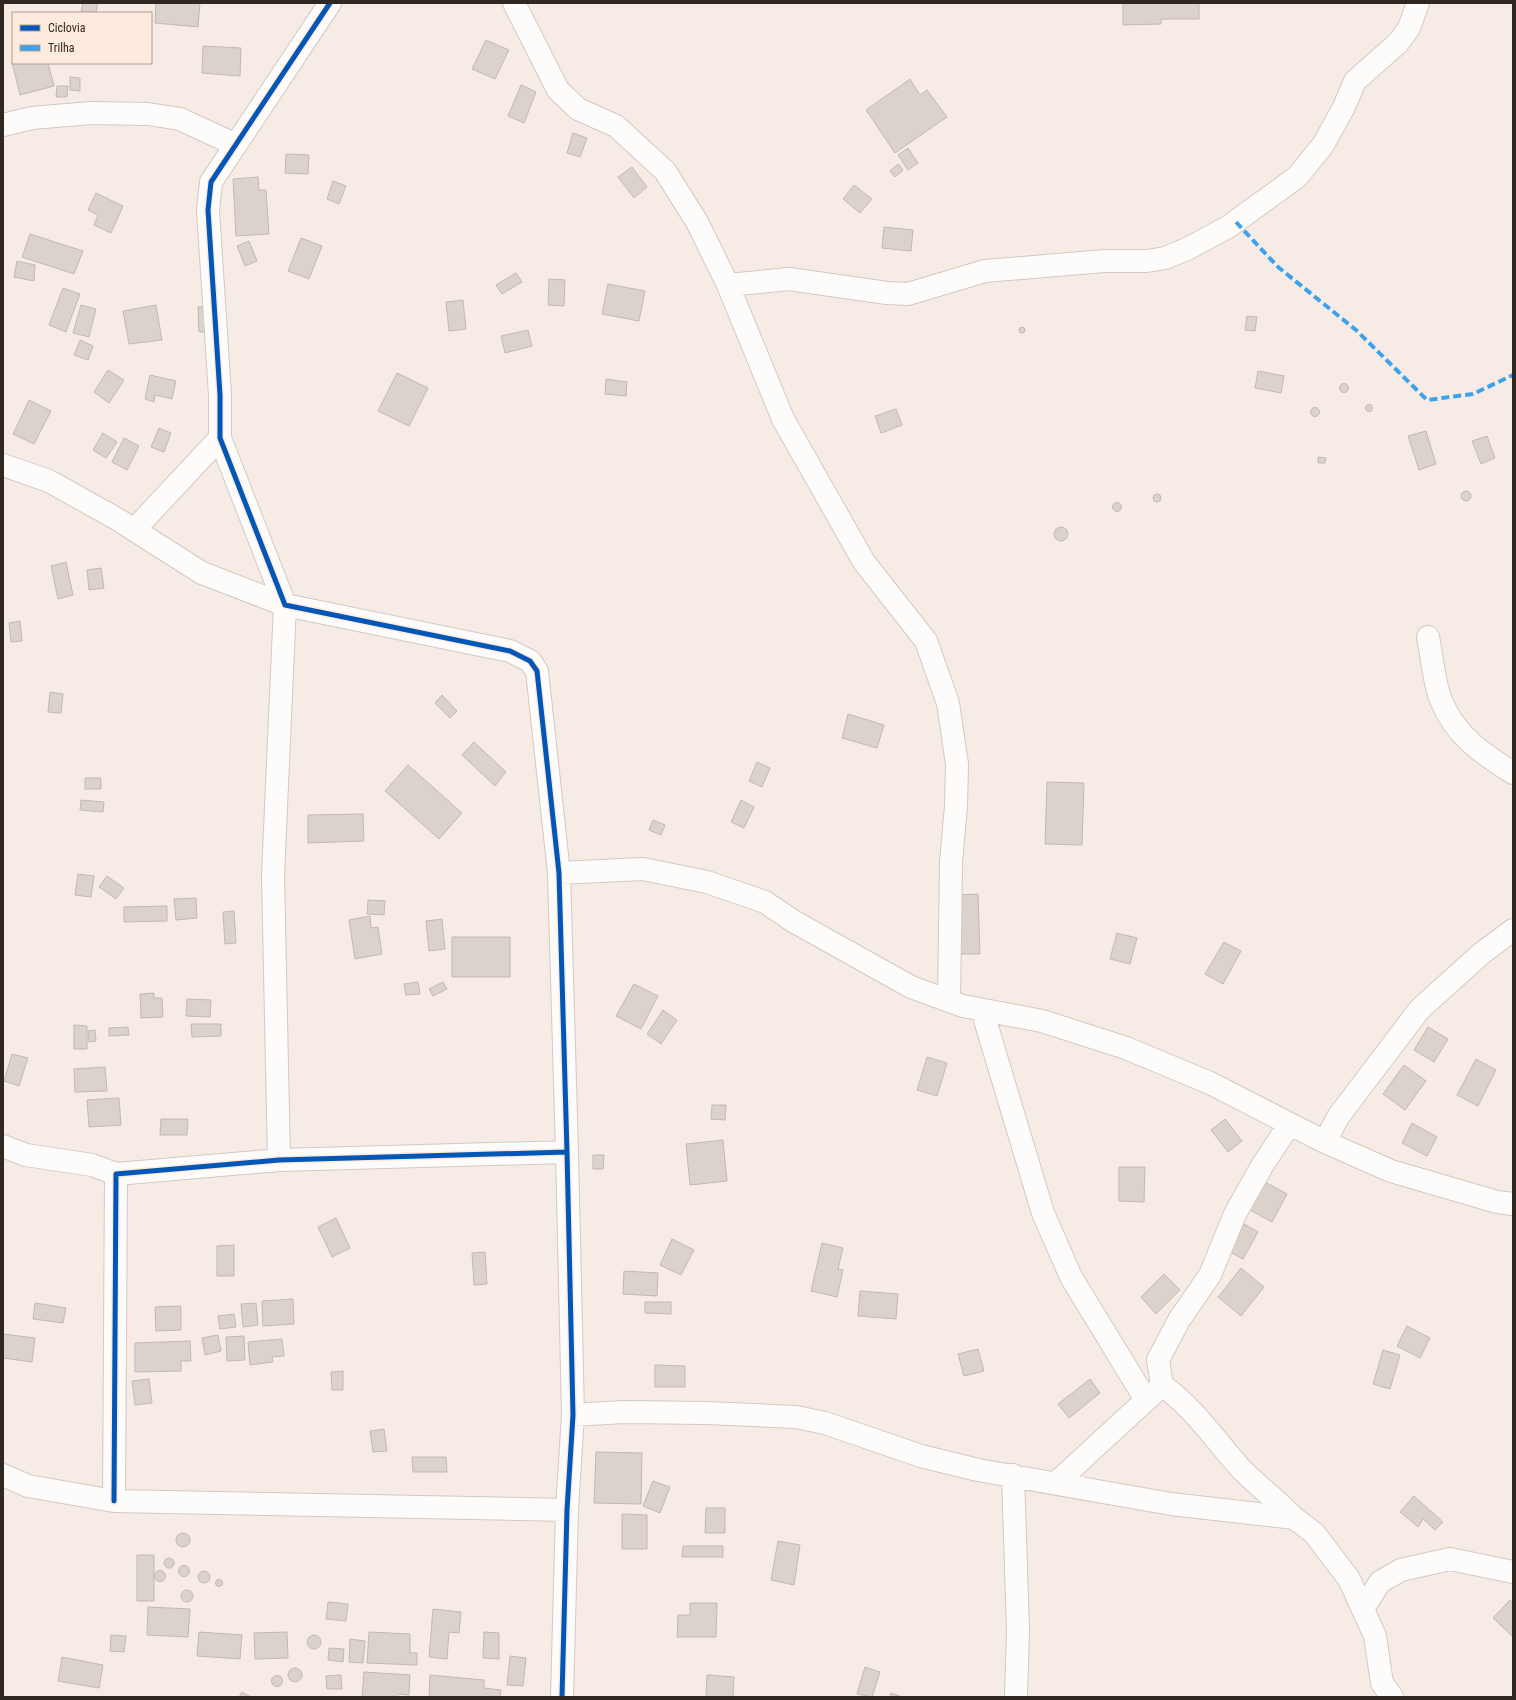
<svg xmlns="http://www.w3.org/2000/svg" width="1516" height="1700" font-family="'Roboto Condensed',sans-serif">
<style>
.building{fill:#dcd2cc;stroke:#c3b9b4}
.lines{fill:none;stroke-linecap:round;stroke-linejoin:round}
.minor-casing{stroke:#d2c9c2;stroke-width:24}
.minor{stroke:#fefcfb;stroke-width:22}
.quiet{stroke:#3ea2ea;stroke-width:4;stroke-dasharray:8 4;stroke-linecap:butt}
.cycleway-casing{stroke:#feebdd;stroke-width:8}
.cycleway{stroke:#0057b8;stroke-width:5}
</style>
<rect width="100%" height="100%" fill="#f6ece5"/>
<path class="building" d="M83 3H98L96 13 81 11Z
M156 3H200L198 27 155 23Z
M1123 3H1199V19H1161V24L1123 25Z
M486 40 509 50 495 79 472 69Z
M203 46 241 48 240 76 202 73Z
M12 62 48 63 54 86 20 95Z
M70 77 80 78V91L70 90Z
M910 79 920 95 927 90 947 117 895 153 866 110Z
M521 85 536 92 524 123 508 116Z
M57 86H68L67 97H56Z
M573 133 587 138 580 157 567 153Z
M908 148 918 163 908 170 898 155Z
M286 154 309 155 308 174 285 173Z
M898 164 903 170 895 177 890 171Z
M632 167 647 187 634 198 618 177Z
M258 177 259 190H266L269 234 236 236 233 179Z
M333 181 346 186 339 204 327 199Z
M854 185 872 199 860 213 843 199Z
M96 193 123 206 111 233 94 225 98 215 88 210Z
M884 227 913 230 911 251 882 248Z
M30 234 83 251 74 274 22 257Z
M301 238 322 246 309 279 288 271Z
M249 241 257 261 245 266 237 246Z
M17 261 35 265 34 281 14 277Z
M516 273 522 282 502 294 496 285Z
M549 279 565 280 564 306 548 305Z
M608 284 645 291 639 321 602 314Z
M63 288 80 294 66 332 49 325Z
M463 300 466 329 449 331 446 302Z
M81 305 96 309 89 337 73 333Z
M156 305 162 340 129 344 123 311Z
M210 306 212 332H199L198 307Z
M1247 316 1257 317 1255 331 1245 330Z
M1019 330a3 3 0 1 1 6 0a3 3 0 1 1-6 0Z
M528 330 532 346 505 353 501 336Z
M80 340 93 346 88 360 74 355Z
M108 370 124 380 109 403 94 392Z
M1258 371 1284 376 1281 393 1255 388Z
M397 373 428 388 409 426 378 411Z
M150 375 176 381 172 399 155 395 154 402 145 399Z
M606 379 627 382 626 396 605 394Z
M1339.5 388a4.5 4.5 0 1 1 9 0a4.5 4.5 0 1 1-9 0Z
M29 400 51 411 34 444 13 434Z
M1365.5 408a3.5 3.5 0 1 1 7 0a3.5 3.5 0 1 1-7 0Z
M1310.5 412a4.5 4.5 0 1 1 9 0a4.5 4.5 0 1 1-9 0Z
M896 409 902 425 881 433 875 416Z
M159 428 171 433 164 452 151 447Z
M1426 431 1436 464 1419 470 1408 436Z
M103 433 117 442 106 458 93 450Z
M1487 436 1495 458 1481 464 1472 441Z
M124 438 139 446 127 470 112 462Z
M1318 457 1326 458 1325 463H1318Z
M1461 496a5 5 0 1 1 10 0a5 5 0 1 1-10 0Z
M1153 498a4 4 0 1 1 8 0a4 4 0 1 1-8 0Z
M1112.5 507a4.5 4.5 0 1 1 9 0a4.5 4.5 0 1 1-9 0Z
M1054 534a7 7 0 1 1 14 0a7 7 0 1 1-14 0Z
M66 562 73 595 58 599 51 566Z
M101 568 104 588 89 590 87 570Z
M20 621 22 641 11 642 9 623Z
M50 692 63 694 61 713 48 712Z
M442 695 457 711 450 718 435 703Z
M848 714 884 725 877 748 842 738Z
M474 742 506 772 495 786 462 755Z
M757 762 770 768 762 787 749 781Z
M408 765 462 813 439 839 385 791Z
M85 778H101V789H85Z
M1047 782 1084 783 1082 845 1045 844Z
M81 800 104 802 103 812 80 810Z
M741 800 754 807 744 828 731 822Z
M363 814 364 841 308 843V815Z
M653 820 665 825 661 835 649 830Z
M78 874 94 876 91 897 75 895Z
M107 876 124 888 116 899 99 887Z
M978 894 980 954H960L958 895Z
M196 898 197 918 176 920 174 899Z
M368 900 385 901 384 915 367 914Z
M167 906V921L124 922V907Z
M234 911 236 943 225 944 223 912Z
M370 916 371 928 378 927 382 954 355 959 349 920Z
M442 919 445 949 429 951 426 921Z
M1117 933 1137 938 1130 964 1110 959Z
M452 937H510V977H452Z
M1224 942 1241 951 1223 984 1205 974Z
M418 982 420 994 406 995 404 984Z
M443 982 447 989 433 996 429 989Z
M634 984 658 996 641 1029 616 1016Z
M154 993V998H162L163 1017 141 1018 140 994Z
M187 999 211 1000 210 1017 186 1016Z
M663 1010 677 1020 661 1044 647 1034Z
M191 1024H221V1036L192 1037Z
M74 1025 87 1026V1049H74Z
M128 1027 129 1035 109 1036V1028Z
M1428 1027 1448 1039 1434 1062 1414 1050Z
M95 1030 96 1041 89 1042 88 1031Z
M12 1054 28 1058 19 1086 4 1081Z
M927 1057 947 1063 937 1096 917 1090Z
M1476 1059 1496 1070 1478 1106 1457 1095Z
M1404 1065 1426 1081 1405 1110 1383 1094Z
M105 1067 107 1091 75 1092 74 1069Z
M119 1098 121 1125 89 1127 87 1100Z
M712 1105H726L725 1120 711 1119Z
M161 1119H188L187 1135H160Z
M1225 1119 1242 1141 1228 1152 1211 1130Z
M1412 1123 1437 1137 1427 1156 1402 1143Z
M723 1140 727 1181 690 1185 686 1144Z
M593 1155H604L603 1169H593Z
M1119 1167H1145L1144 1202 1119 1201Z
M1265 1182 1287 1194 1272 1222 1250 1210Z
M336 1218 350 1248 332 1257 318 1227Z
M1244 1224 1258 1232 1243 1259 1228 1251Z
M672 1239 694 1250 681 1275 660 1265Z
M822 1243 843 1248 838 1269 843 1270 837 1297 811 1291Z
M234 1245V1276H217V1246Z
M485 1252 487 1284 474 1285 472 1253Z
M1241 1268 1264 1287 1241 1316 1218 1297Z
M624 1271 658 1273 657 1296 623 1294Z
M1164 1274 1180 1290 1156 1314 1141 1297Z
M860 1291 898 1294 896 1319 858 1316Z
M293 1299 294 1324 263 1326 262 1301Z
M645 1302H671V1314L645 1313Z
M35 1303 66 1308 63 1323 33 1319Z
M256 1303 258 1325 243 1327 241 1304Z
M181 1306V1330L156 1331 155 1307Z
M234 1314 236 1327 220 1329 218 1316Z
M1407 1326 1430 1338 1420 1358 1397 1346Z
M3 1334 35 1338 32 1362 3 1358Z
M218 1335 221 1351 205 1355 202 1338Z
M244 1336 245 1360 227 1361 226 1337Z
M282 1339 284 1356 272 1357 273 1362 250 1365 248 1342Z
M190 1341 191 1361H181V1371L135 1372V1343Z
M978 1349 984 1371 964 1376 958 1354Z
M1383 1350 1400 1355 1390 1389 1373 1384Z
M655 1365 685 1366V1387H655Z
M343 1371V1390H332L331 1372Z
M149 1379 152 1403 135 1405 132 1381Z
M1090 1379 1100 1393 1069 1418 1058 1404Z
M384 1429 387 1451 373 1452 370 1431Z
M596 1452 642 1453 641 1504 594 1503Z
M412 1457H446L447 1472H413Z
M653 1481 670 1487 660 1513 643 1506Z
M1414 1496 1443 1522 1435 1530 1423 1519 1418 1527 1400 1512Z
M706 1508H725V1533H705Z
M622 1514 647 1515V1549H622Z
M176 1540a7 7 0 1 1 14 0a7 7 0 1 1-14 0Z
M778 1541 800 1545 794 1585 771 1580Z
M683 1546H723V1557H682Z
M137 1555H154V1601H137Z
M164 1563a5 5 0 1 1 10 0a5 5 0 1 1-10 0Z
M178.5 1571a5.5 5.5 0 1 1 11 0a5.5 5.5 0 1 1-11 0Z
M154.5 1576a5.5 5.5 0 1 1 11 0a5.5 5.5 0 1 1-11 0Z
M198 1577a6 6 0 1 1 12 0a6 6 0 1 1-12 0Z
M215.5 1583a3.5 3.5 0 1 1 7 0a3.5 3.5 0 1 1-7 0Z
M181 1596a6 6 0 1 1 12 0a6 6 0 1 1-12 0Z
M1510 1600 1513 1603V1637L1493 1618Z
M328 1602 348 1604 346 1621 326 1619Z
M690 1603H717L716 1637H677L678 1615H690Z
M148 1607 190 1609 188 1637 147 1635Z
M433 1609 461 1612 459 1633 449 1632 447 1659 429 1657Z
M199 1632 242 1635 240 1659 197 1656Z
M287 1632 288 1658 255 1659 254 1633Z
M369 1632 410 1634V1653H417V1665L367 1663Z
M484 1632 499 1633V1659L483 1658Z
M307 1642a7 7 0 1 1 14 0a7 7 0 1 1-14 0Z
M111 1635 126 1636 124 1652 110 1651Z
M350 1639 365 1641 363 1663 349 1662Z
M329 1648 344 1649 343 1662 328 1660Z
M510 1656 526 1658 523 1686 507 1685Z
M62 1657 103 1665 99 1688 58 1681Z
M865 1667 880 1672 872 1697 857 1694Z
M288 1675a7 7 0 1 1 14 0a7 7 0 1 1-14 0Z
M364 1672 410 1675 409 1695 398 1694V1697H362Z
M341 1675 342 1689H327L326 1676Z
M430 1675 484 1680V1688L501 1690 500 1697H429Z
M707 1675 734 1677 733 1697H706Z
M271.5 1681a5.5 5.5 0 1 1 11 0a5.5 5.5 0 1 1-11 0Z
M242 1692 251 1697H239Z
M891 1693 902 1697H890Z"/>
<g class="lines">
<defs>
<path id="minor" d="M330 3 211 182 208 210 220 395V438L285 605 510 651 530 661 537 671 559 873 567 1152
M514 3 558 90 578 109 616 126 665 171 697 222 728 285 783 419 864 562 926 641 948 703 957 764 956 806 951 862 949 1001
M3 125 32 118 91 113 148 114 180 119 236 145
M728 285 789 279 887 293 908 294 985 271 1105 261H1147L1165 258 1187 249 1228 227 1297 177 1323 145 1344 107 1355 81 1398 43 1409 28 1418 3
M3 465 49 481 117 519 202 573 285 605 273 875 279 1160
M134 530 220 438
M1428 637C1432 656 1434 684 1441 700 1455 736 1483 754 1513 773
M559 873 643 869 707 882 765 902 793 921 911 987 963 1006 1042 1021 1126 1048 1210 1083 1325 1142 1391 1171 1497 1202 1513 1204
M982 1010 1043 1213 1071 1277 1146 1400
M1289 1125 1262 1166 1235 1214 1210 1275 1179 1320 1158 1360 1162 1385C1194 1408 1216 1441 1242 1470 1259 1487 1278 1501 1294 1518
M1325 1142 1338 1117 1419 1010 1482 953 1513 930
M3 1146 26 1155 92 1165 116 1174
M573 1415 624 1412 707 1413 796 1417 825 1423 921 1456 978 1470 1171 1504 1294 1518 1314 1533 1349 1579 1375 1636 1382 1683 1392 1697
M3 1475 28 1486 114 1501 567 1510
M1013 1475 1018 1630 1016 1697
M1056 1483 1157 1390
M114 1501 116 1174 279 1160 567 1152 573 1415 567 1510 562 1697
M1363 1609 1380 1582 1401 1570 1450 1559 1513 1572"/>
</defs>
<use href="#minor" class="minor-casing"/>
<use href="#minor" class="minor"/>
<path class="quiet" d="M1236 222 1278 267 1356 330 1427 400 1473 394 1513 375"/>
<defs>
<path id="cycleway" d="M330 3 211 182 208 210 220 395V438L285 605 510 651 530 661 537 671 559 873 567 1152
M114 1501 116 1174 279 1160 567 1152 573 1415 567 1510 562 1697"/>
</defs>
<use href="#cycleway" class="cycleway-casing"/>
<use href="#cycleway" class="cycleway"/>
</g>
<rect width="1516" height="1700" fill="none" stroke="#302720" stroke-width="8"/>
<rect x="12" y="12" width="140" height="52" fill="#feebdd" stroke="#ac9d91"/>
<rect x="20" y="25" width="20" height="6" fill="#0057b8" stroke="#ac9d91"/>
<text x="48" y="32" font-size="12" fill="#302720">Ciclovia</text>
<rect x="20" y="45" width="20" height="6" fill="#3ea2ea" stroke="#ac9d91"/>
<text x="48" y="52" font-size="12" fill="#302720">Trilha</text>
</svg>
